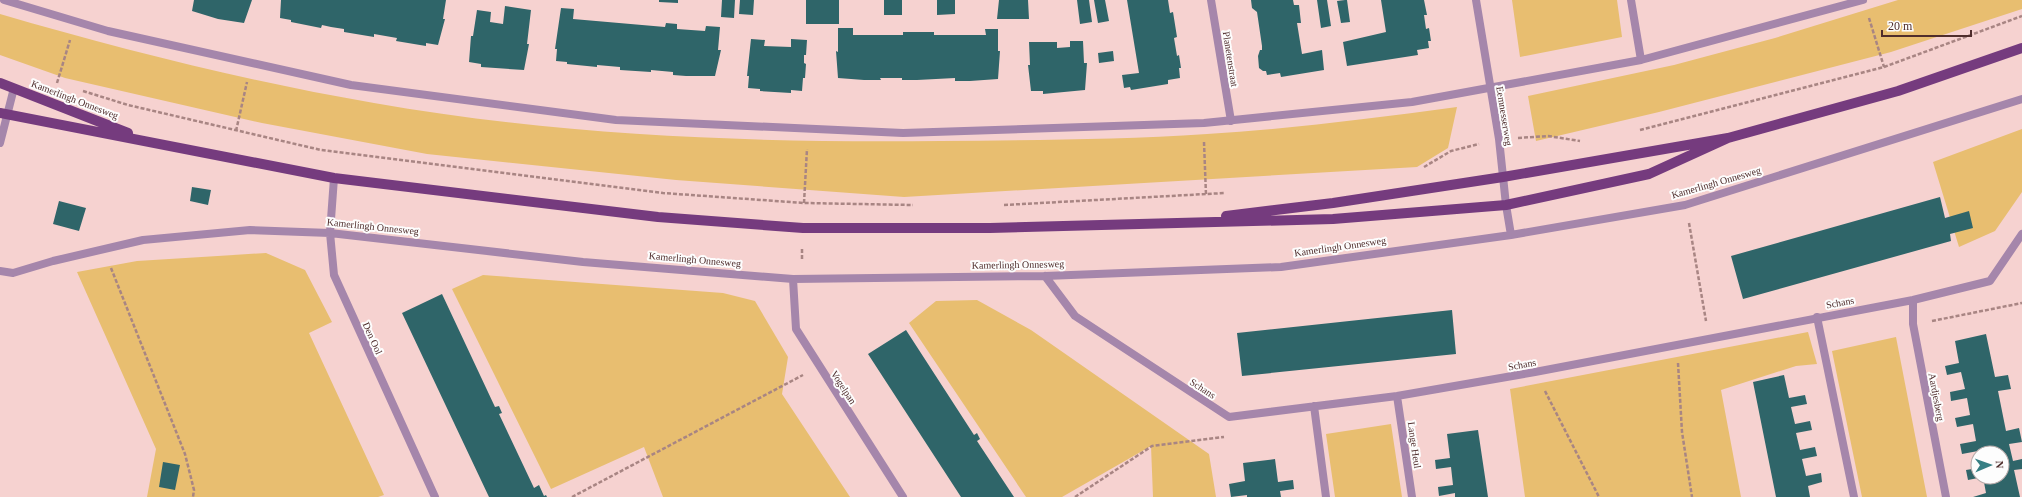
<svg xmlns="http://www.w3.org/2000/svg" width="2022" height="497" font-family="Georgia,serif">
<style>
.green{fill:#e8be70}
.building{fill:#2f6569}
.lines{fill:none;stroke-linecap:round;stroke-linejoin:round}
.path{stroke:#a88583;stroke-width:2.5;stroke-dasharray:4 2;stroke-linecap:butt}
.minor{stroke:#a586ab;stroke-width:8}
.tertiary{stroke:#a586ab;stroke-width:8}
.primary{stroke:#753b7e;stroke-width:10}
.labels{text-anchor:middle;stroke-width:4;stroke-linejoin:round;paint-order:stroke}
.street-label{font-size:10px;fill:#4f2d2c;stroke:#fdfdfd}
</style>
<rect width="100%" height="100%" fill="#f6d2d0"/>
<path class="green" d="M1512 0H1617L1622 37 1520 57Z
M1898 0H2022V9L1891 52 1659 112 1536 141 1528 96 1674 65 1775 38Z
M0 14C123 50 247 81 374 103 561 136 751 143 941 141 1029 140 1118 140 1207 134 1291 129 1374 118 1457 107L1448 148 1417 167 904 197 676 180 427 154 262 123 65 78 0 55Z
M2022 129V192L1995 231 1959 247 1933 162Z
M266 253 305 270 332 322 309 333 384 495 378 497H147L156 449 77 272 137 261Z
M483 275 723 293 755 301 788 357 782 394 850 497H663L644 447 551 489 452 289Z
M977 300 1031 330 1209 454 1216 497H1153L1151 446 1062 497H1026L909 323 936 301Z
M1808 332 1817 364 1796 366 1721 390 1741 497H1525L1510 389Z
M1896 337 1927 497H1862L1832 351Z
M1391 424 1402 497H1335L1326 434Z"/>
<path class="building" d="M194 0H252L244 23 218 19 192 11Z
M281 0H446L443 19H445L438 45 426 43V46L396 41 397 38 374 34V37L344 32V29L331 27 322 25 321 28 291 22V20L280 18Z
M659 0H678V3L659 2Z
M722 0H735L734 18 721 17Z
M740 0H754L753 15 739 14Z
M806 0H839V24H806Z
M884 0H902V15H884Z
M937 0H955V14L937 15Z
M999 0H1028L1029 19H997Z
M1077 0H1089L1092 22 1080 24Z
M1094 0H1105L1109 21 1098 23Z
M1127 0H1168L1170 13 1173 12 1177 37 1174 38 1177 56 1179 55 1181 68H1179L1180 78 1168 80V84L1131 90 1130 87 1124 88 1122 75 1139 73Z
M1251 0H1293L1294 5H1299L1301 23H1297L1302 54 1322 50 1324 70 1281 77 1280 73 1267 75 1266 71H1263L1259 68 1258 56 1260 50H1262V46L1257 12 1252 8Z
M1317 0H1327L1331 26 1321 28Z
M1345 0H1347L1350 22 1341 23 1337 1Z
M1381 0H1424L1427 15H1424L1426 29 1429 28 1431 41H1428L1429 48 1417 50 1418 55 1347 66 1343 42 1386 32Z
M505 6 531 10 527 44H529L524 70 481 67V64L469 62 471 36H473L477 10 491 12 490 22 503 24Z
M561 8 574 9 573 19 665 27 666 23 677 24V29L705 31 706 26 720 27 718 50H721L715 76H686L673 75V72L651 70V72L620 70V67L597 65V67L567 64V62L556 61 557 49H555Z
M838 28H853V35H903V32H934V35H986L985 29H998V51H1000L998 79 970 81H955V78L917 80H902V78H880L881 80H864L838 78 836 51 838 52Z
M751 39 765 40 764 46 791 47V39L807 40 806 55H804V63L806 64 805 78H803L802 91 791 90V93L760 91V89L748 88 749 76H747Z
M1070 41H1083L1084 63H1087L1085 90 1043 94V91H1031L1028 65H1030L1029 42H1057V48L1070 47Z
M1113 51 1114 61 1099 63 1098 53Z
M192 187 211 190 208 205 190 201Z
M1940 197 1945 218 1969 211 1973 228 1950 234 1951 241 1743 299 1731 256Z
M59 201 86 208 79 231 53 224Z
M442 294 495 407 499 406 502 413 499 414 534 488 539 485 544 496 546 495 547 497H489L402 313Z
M1452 310 1456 354 1242 376 1237 333Z
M906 330 974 435 977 433 980 439 977 441 1014 497H961L868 354Z
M1986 334 1995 377 2008 375 2011 389 1998 391 2006 431 2019 428 2022 442 2009 444 2013 461 2022 459V469L2014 470 2020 497H1973L1986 493 1983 477H2002V453H1978V451L1962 454 1960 444 1976 441 1973 424 1957 427 1955 418 1970 415 1967 398 1951 401 1950 392 1965 389 1961 372 1947 375 1945 366 1959 363 1955 341Z
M1784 375 1789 398 1805 395 1807 404 1791 407 1795 424 1810 421 1812 430 1796 433 1800 450 1815 447 1817 456 1802 459 1806 476 1821 473 1822 482 1808 486 1810 497H1776L1753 382Z
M1478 430 1488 497H1455V493L1439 496 1438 487 1453 485 1451 467 1436 469 1435 460 1450 458 1447 434Z
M1275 459 1278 482 1293 480 1294 489 1280 491 1281 497H1247V495L1231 497 1229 484 1245 481 1243 463Z
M163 462 180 465 175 490 159 487Z
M1978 468V478L1968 480 1966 470Z"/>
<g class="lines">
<path class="path" d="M1869 18 1884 67
M57 83 70 40
M83 91 128 105 321 150 663 193 804 203 913 205
M1640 130 1884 67 2022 16
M236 131 247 82
M1518 138 1548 136 1580 141
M1204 142 1206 195
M1424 167 1451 151 1479 144
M804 203 807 149
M1004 205 1225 193
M1689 223 1706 321
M802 259V248
M111 268 185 454 194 490 193 497
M1932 321 2022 303
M1678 363 1682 432 1692 497
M1545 391 1599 497
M572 497 803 375
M1075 497 1152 446 1224 437"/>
<path class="minor" d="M4 0 108 31 351 85 616 120 903 133 1204 123 1412 102 1641 60 1863 0
M1211 0 1231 121
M1631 0 1641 60
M0 143 14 88
M334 178 330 233 334 275 435 497
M1506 205 1511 235
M0 271 13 273 53 261 143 240 250 230 330 233 583 262 793 279 1045 276 1281 267 1511 235 1685 205 2022 99
M1045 276 1075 316 1229 417 1397 396 1535 372 1913 300 1990 281 2022 234
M793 279 796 329 903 497
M1913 300V324L1946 497
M1817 317 1854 497
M1397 396 1412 497
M1314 406 1326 497"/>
<path class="tertiary" d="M1476 0 1499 139 1506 205"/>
<path class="primary" d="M0 83 128 133
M0 113 334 178 658 217 803 228H990L1333 219 1506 205 1649 174 1728 138
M1226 216 1333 203 1503 177 1728 138 1898 91 2022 48"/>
</g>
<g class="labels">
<g class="street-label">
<text transform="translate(1231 59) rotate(81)" y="4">Planetenstraat</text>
<text transform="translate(75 99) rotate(21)" y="4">Kamerlingh Onnesweg</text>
<text transform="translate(1505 116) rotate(81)" y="4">Eemnesserweg</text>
<text transform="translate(1716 182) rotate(-16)" y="4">Kamerlingh Onnesweg</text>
<text transform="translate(373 226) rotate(6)" y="4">Kamerlingh Onnesweg</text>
<text transform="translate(1340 246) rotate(-8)" y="4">Kamerlingh Onnesweg</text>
<text transform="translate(695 259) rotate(5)" y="4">Kamerlingh Onnesweg</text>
<text transform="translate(1018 264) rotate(-1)" y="4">Kamerlingh Onnesweg</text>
<text transform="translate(1840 302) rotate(-10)" y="4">Schans</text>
<text transform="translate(373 338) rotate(66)" y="4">Den Ool</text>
<text transform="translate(1522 364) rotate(-10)" y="4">Schans</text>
<text transform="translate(844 387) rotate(57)" y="4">Vogelpan</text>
<text transform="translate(1203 388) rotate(33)" y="4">Schans</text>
<text transform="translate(1937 397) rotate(79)" y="4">Aardjesberg</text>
<text transform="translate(1415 445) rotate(82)" y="4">Lange Heul</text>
</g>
</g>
<g transform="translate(1990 465) rotate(88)"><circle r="19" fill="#fdfdfd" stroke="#b7aaa9"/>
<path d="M0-3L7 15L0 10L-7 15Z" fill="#367f84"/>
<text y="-6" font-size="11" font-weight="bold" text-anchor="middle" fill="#4f2d2c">N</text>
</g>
<path d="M1882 30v6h89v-6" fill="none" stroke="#4f2d2c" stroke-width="2"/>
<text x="1888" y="30" font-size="12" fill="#4f2d2c" stroke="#fdfdfd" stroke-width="3" paint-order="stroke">20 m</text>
</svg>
